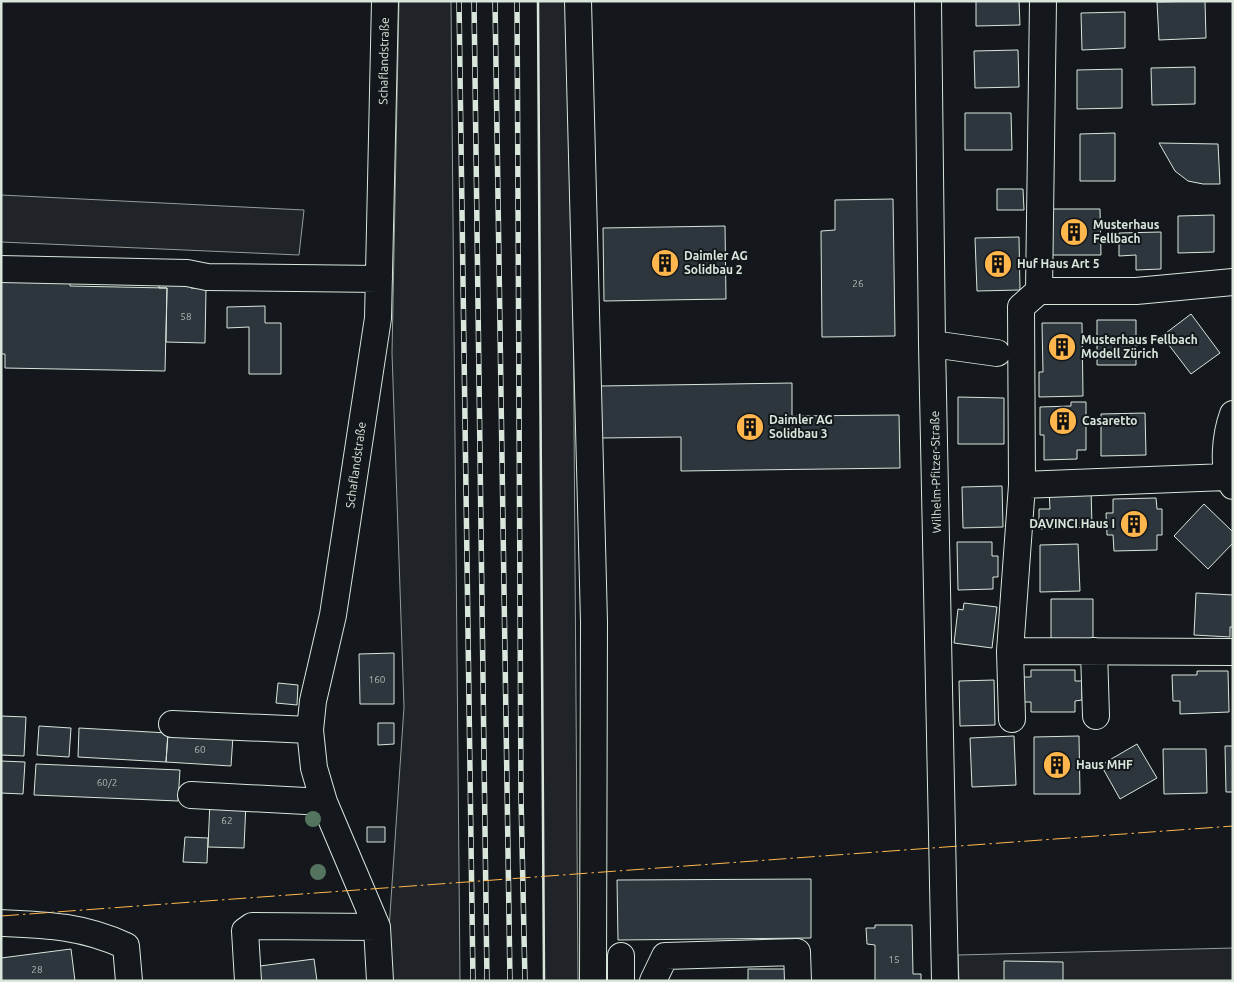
<svg xmlns="http://www.w3.org/2000/svg" width="1234" height="982" font-family="Ubuntu,sans-serif">
<style>
.green{fill:#202428;stroke:#939e99}
.building{fill:#2c363c;stroke:#d8e6dc}
.lines{fill:none;stroke-linecap:round;stroke-linejoin:round}
.minor-casing{stroke:#d8e6dc;stroke-width:28}
.minor{stroke:#14181c;stroke-width:26}
.rail-casing{stroke:#d8e6dc;stroke-width:5.5}
.rail{stroke:#14181c;stroke-width:4;stroke-dasharray:11;stroke-linecap:butt}
.wall{stroke:#d8e6dc;stroke-width:2.5}
.power{stroke:#ffb74d;stroke-width:1;stroke-dasharray:18 4 2.5 4;stroke-linecap:butt}
.tree{fill:#55745f}
.labels{text-anchor:middle;stroke-width:4;stroke-linejoin:round;paint-order:stroke}
.number-label{font-size:10px;fill:#adbab4}
.street-label{font-size:12px;fill:#d8e6dc;stroke:#14181c}
.poi-label{font-size:12px;font-weight:bold;fill:#d8e6dc;stroke:#14181c;text-anchor:start}
</style>
<rect width="100%" height="100%" fill="#14181c"/>
<path class="green" d="M399 1H451L460 981H392L389 929 404 707 392 353Z
M538 1H571L578 981H544Z
M1 195 304 210 299 255 1 242Z
M1233 948V981H959L958 955Z"/>
<path class="building" d="M976 1H1019L1020 25 976 26Z
M1205 1 1206 38 1159 40 1157 2Z
M1125 12V48L1082 50 1081 13Z
M1018 50 1019 87 975 88 974 51Z
M1195 67V104L1152 105 1151 68Z
M1122 69V108L1077 109V70Z
M965 113H1011L1012 150H965Z
M1115 133V181H1080V134Z
M1159 143 1218 144 1220 184H1203L1188 181 1175 171Z
M997 189H1023L1024 210H997Z
M893 199 895 336 822 337 821 231 835 230V200Z
M1048 209H1100L1101 255H1048Z
M1214 215V252L1178 253V216Z
M725 226 726 299 604 301 603 228Z
M1161 232V269L1136 270V255L1119 256V233Z
M1019 237 1020 290 977 291 975 238Z
M1 273 71 275 70 286 167 288 165 371 5 368V354H1Z
M159 276 191 281V288L206 289 205 343 166 342 167 288H159Z
M265 306V323H281V374H249V327L227 328V307Z
M1191 314 1220 353 1191 374 1162 336Z
M1097 320H1136V365H1097Z
M1042 323H1082L1083 396 1039 397V372H1043Z
M792 383V416L899 415 900 468 681 471V437L601 438 600 386Z
M958 397 1004 398V444H958Z
M1071 402H1086V450H1077V459L1044 460V435H1040V407L1071 406Z
M1145 413 1146 455 1101 456V414Z
M1002 486 1003 527 963 528 962 487Z
M1091 488 1092 527 1039 529V509H1050L1049 489Z
M1156 498 1157 509H1162V535H1157V550L1114 551 1113 535H1107L1106 513H1113V499Z
M1204 504 1233 532V543L1208 569 1174 536Z
M957 542H992V556H998V577H993V589L958 590Z
M1078 544 1080 591 1040 592V545Z
M1196 593 1233 595V627H1230V637L1194 635Z
M1051 599H1093V642H1051Z
M964 603 997 607 992 648 954 643 958 609 963 610Z
M394 653V704H360L359 654Z
M1031 670H1075V681H1082V700L1075 701V712H1031V702H1022V677H1031Z
M1197 671H1228L1229 712 1180 714V701H1173L1172 675H1197Z
M994 680 995 725 960 726 959 681Z
M278 683 298 685 297 705 276 703Z
M1 716 26 717 24 756 1 755Z
M378 723H394V744L378 745Z
M39 726 71 728 69 757 37 755Z
M79 728 168 733 166 762 78 757Z
M168 733 233 736 231 766 166 762Z
M1014 736 1016 785 972 787 970 738Z
M1079 736 1080 794H1034V737Z
M1137 744 1157 778 1120 799 1101 765Z
M1225 746H1233V792H1226Z
M1163 749H1206L1207 793 1164 794Z
M1 761 25 762 23 794 1 793Z
M36 764 180 770 178 801 34 795Z
M210 801 246 802 244 848 208 847Z
M367 827H385V842H367Z
M185 837 208 838 207 863 183 862Z
M811 879V938L618 940 617 880Z
M875 925H912L913 974H921V981H875V945L867 944 866 928H875Z
M71 949 75 981H1V958Z
M314 959 317 981H261L260 966Z
M1004 961 1063 962V981H1004Z
M748 969H786V981H748Z"/>
<g class="lines">
<defs>
<path id="minor" d="M578 1 594 622 593 981
M928 1 932 344 945 981
M1 269 187 273 207 277 379 279
M1039 291H1136L1233 282
M932 344 997 353
M1233 414C1226 433 1221 470 1233 486
M1022 485 1226 477
M1010 651 1233 652
M1094 651 1096 716
M1012 719 1010 651 1022 485 1021 307 1039 291 1043 1
M172 724 310 730
M191 795 324 802
M1 923C49 925 82 926 126 946L129 981
M621 956V981
M248 981 245 931 252 926 377 927
M380 981 377 927 324 802 314 768 310 730 313 701 333 615 378 318 385 1
M653 981 665 956 797 952 798 981"/>
</defs>
<use href="#minor" class="minor-casing"/>
<use href="#minor" class="minor"/>
<defs>
<path id="rail" d="M459 1 473 981
M474 1 487 981
M495 1 510 981
M517 1 521 797 525 981"/>
</defs>
<use href="#rail" class="rail-casing"/>
<use href="#rail" class="rail"/>
<path class="wall" d="M538 1 544 981"/>
<path class="power" d="M1 916 1233 826"/>
</g>
<g class="tree">
<circle cx="313" cy="819" r="8"/>
<circle cx="318" cy="872" r="8"/>
</g>
<defs>
<symbol id="building-disc" viewBox="-11 -11 22 22"><circle r="9.5" fill="#ffb74d" stroke="#14181c"/><path d="M-4-6H4V6H1V3H-1V6H-4ZM-2.5-4.3h1.7v1.8h-1.7ZM.8-4.3h1.7v1.8H.8ZM-2.5-1h1.7V.8h-1.7ZM.8-1h1.7V.8H.8Z" fill="#111"/></symbol>
</defs>
<g fill-rule="evenodd">
<use href="#building-disc" x="1058" y="216" width="32" height="32"/>
<use href="#building-disc" x="649" y="247" width="32" height="32"/>
<use href="#building-disc" x="982" y="248" width="32" height="32"/>
<use href="#building-disc" x="1046" y="331" width="32" height="32"/>
<use href="#building-disc" x="1047" y="405" width="32" height="32"/>
<use href="#building-disc" x="734" y="411" width="32" height="32"/>
<use href="#building-disc" x="1118" y="508" width="32" height="32"/>
<use href="#building-disc" x="1041" y="749" width="32" height="32"/>
</g>
<g class="labels">
<g class="number-label">
<text x="858" y="287">26</text>
<text x="186" y="320">58</text>
<text x="377" y="683">160</text>
<text x="200" y="753">60</text>
<text x="107" y="786">60/2</text>
<text x="227" y="824">62</text>
<text x="894" y="963">15</text>
<text x="37" y="973">28</text>
</g>
<g class="street-label">
<text transform="translate(384 61) rotate(-89)" y="4">Schaflandstraße</text>
<text transform="translate(356 465) rotate(-82)" y="4">Schaflandstraße</text>
<text transform="translate(936 472) rotate(-91)" y="4">Wilhelm-Pfitzer-Straße</text>
</g>
<g class="poi-label">
<text x="1093" y="229">Musterhaus<tspan x="1093" dy="14">Fellbach</tspan></text>
<text x="684" y="260">Daimler AG<tspan x="684" dy="14">Solidbau 2</tspan></text>
<text x="1017" y="268">Huf Haus Art 5</text>
<text x="1081" y="344">Musterhaus Fellbach<tspan x="1081" dy="14">Modell Zürich</tspan></text>
<text x="769" y="424">Daimler AG<tspan x="769" dy="14">Solidbau 3</tspan></text>
<text x="1082" y="425">Casaretto</text>
<text x="1115" y="528" text-anchor="end">DAVINCI Haus I</text>
<text x="1076" y="769">Haus MHF</text>
</g>
</g>
<rect width="1234" height="982" fill="none" stroke="#d8e6dc" stroke-width="5"/>
</svg>
